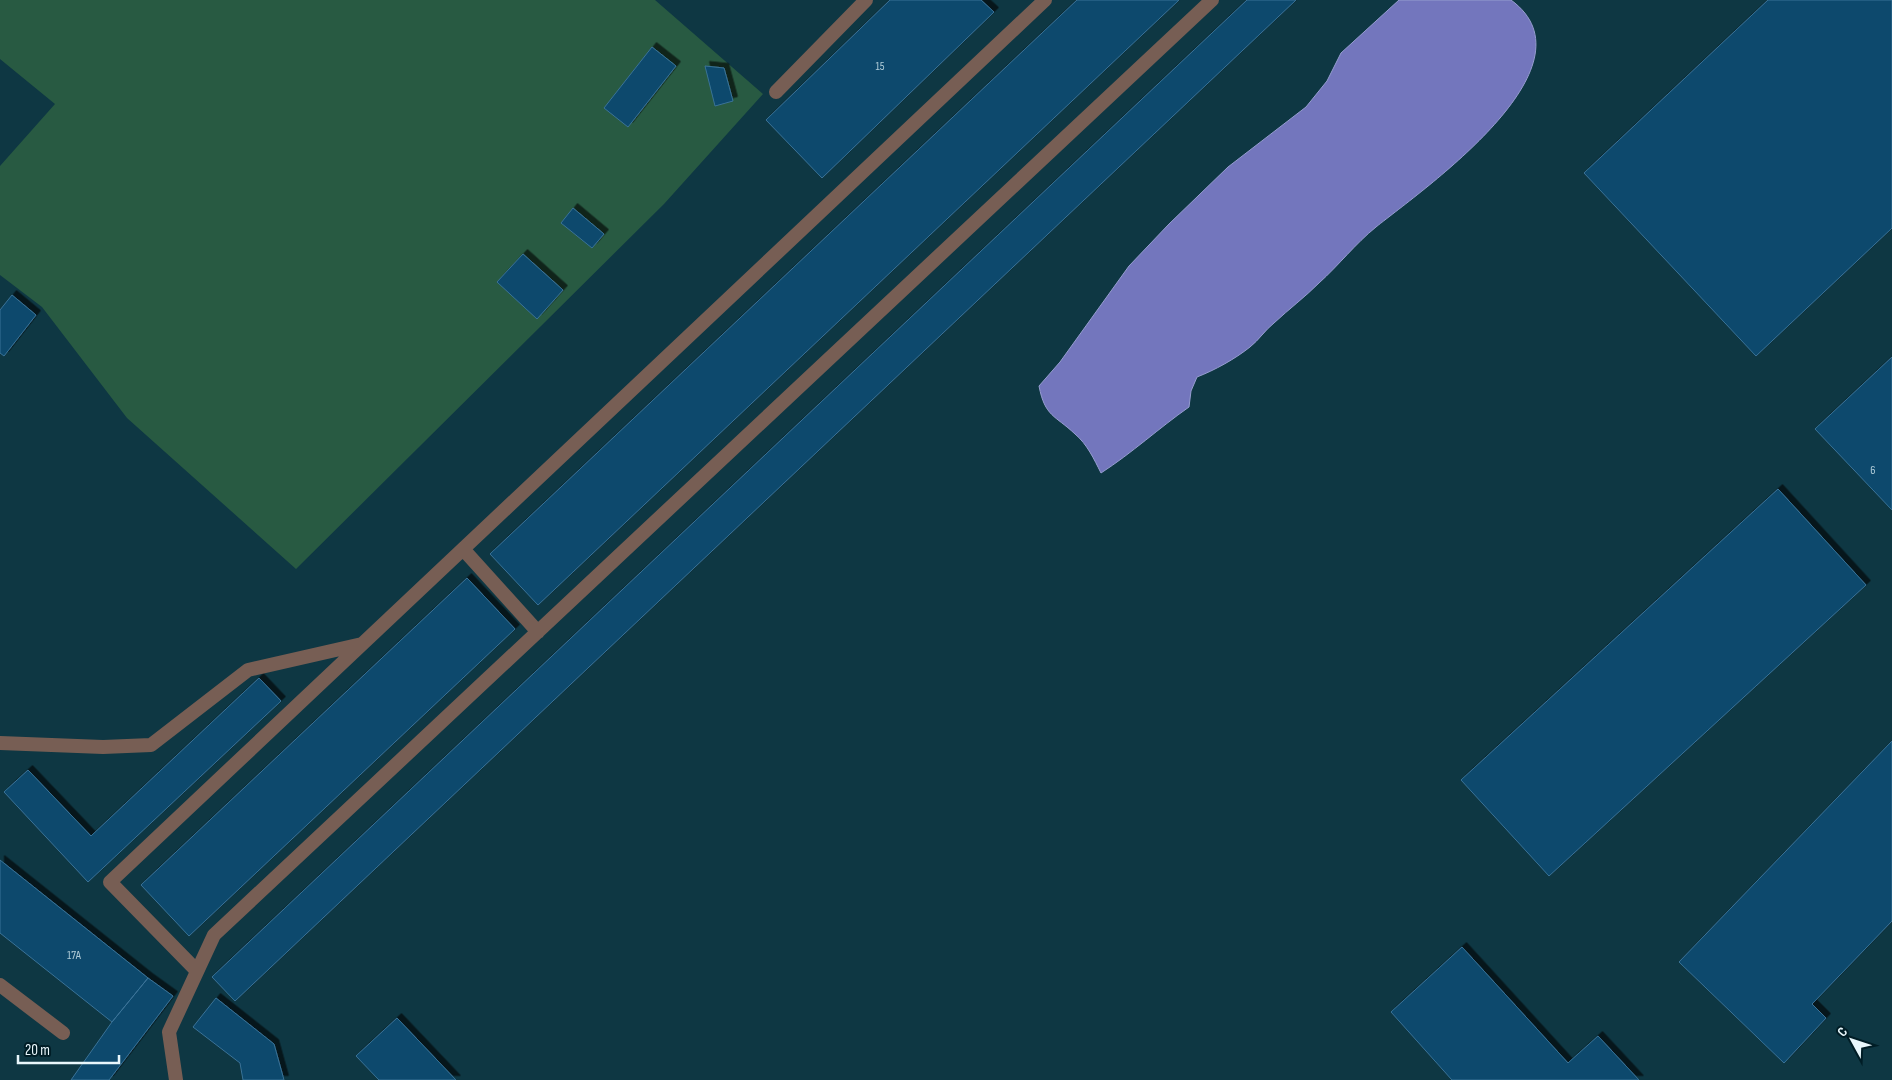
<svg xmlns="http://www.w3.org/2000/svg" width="1892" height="1080" font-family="'Sofia Sans Condensed',sans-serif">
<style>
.green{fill:#285a42}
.water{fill:#7376bd;stroke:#969dd0}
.building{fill:#07496d;stroke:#3c7297;filter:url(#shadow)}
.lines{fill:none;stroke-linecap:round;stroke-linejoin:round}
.service{stroke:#775e54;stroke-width:14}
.labels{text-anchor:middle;stroke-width:4.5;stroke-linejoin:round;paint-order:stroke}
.number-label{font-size:12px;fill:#b0ccd8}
</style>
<defs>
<filter id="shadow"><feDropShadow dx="4.5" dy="-4.5" stdDeviation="0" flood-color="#0009"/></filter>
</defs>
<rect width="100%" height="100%" fill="#0e3743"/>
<path class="green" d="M0 0H655L763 94 664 204 296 569 127 418 42 307 0 275V166L55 104 0 59Z"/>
<path class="water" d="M1399 0H1511C1601 66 1422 190 1376 227 1355 244 1339 265 1319 283 1305 297 1289 309 1274 323 1265 330 1259 340 1250 347 1235 359 1215 370 1197 377L1191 391 1189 407C1159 428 1132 453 1101 473 1094 459 1087 444 1075 434 1055 415 1045 417 1039 386L1060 362 1129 266 1169 224 1228 167 1306 107 1327 81 1341 53Z"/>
<path class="building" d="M890 0H981L994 12 822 178 766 120Z
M1077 0H1179L538 605 490 554Z
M1247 0H1296L235 1001 212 977Z
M1768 0H1892V228L1756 356 1584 173Z
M652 47 676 66 628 127 604 108Z
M705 66 724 68 733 101 715 106Z
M573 208 604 234 592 248 561 223Z
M523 254 563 290 537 319 497 282Z
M12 295 36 315 4 356 0 353V310Z
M1892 357V510L1815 429Z
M1778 489 1866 585 1549 876 1461 780Z
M467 578 515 629 189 936 141 885Z
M259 678 281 701 88 882 4 792 28 770 91 836Z
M1892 741V921L1812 1004 1826 1018 1784 1063 1679 962Z
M0 860 148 978 112 1022 0 933Z
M1462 947 1568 1063 1598 1036 1639 1080H1452L1391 1012Z
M148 978 173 996 109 1080H71L112 1022Z
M216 998 274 1044 284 1080H243L240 1063 193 1027Z
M397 1018 456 1080H379L356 1056Z"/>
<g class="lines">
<path class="service" d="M776 92 866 0
M463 549 538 632
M0 743 103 747 151 745 248 670 362 644
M197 971 110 882 1045 0
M0 985 63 1033
M176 1080 169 1032 214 935 1212 0"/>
</g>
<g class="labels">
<g class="number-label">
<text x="880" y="70">15</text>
<text x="1873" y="474">6</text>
<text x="74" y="959">17А</text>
</g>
</g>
<g transform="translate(1852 1040) rotate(310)" stroke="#001d26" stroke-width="4" paint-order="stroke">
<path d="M0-4L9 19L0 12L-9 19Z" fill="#e9f7fc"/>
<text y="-8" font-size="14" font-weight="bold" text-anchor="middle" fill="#e9f7fc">С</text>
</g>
<path d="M18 1055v8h101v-8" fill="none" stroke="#e9f7fc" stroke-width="2.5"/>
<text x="25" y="1055" font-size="15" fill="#e9f7fc" stroke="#001d26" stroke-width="4" paint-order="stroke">20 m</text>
</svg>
